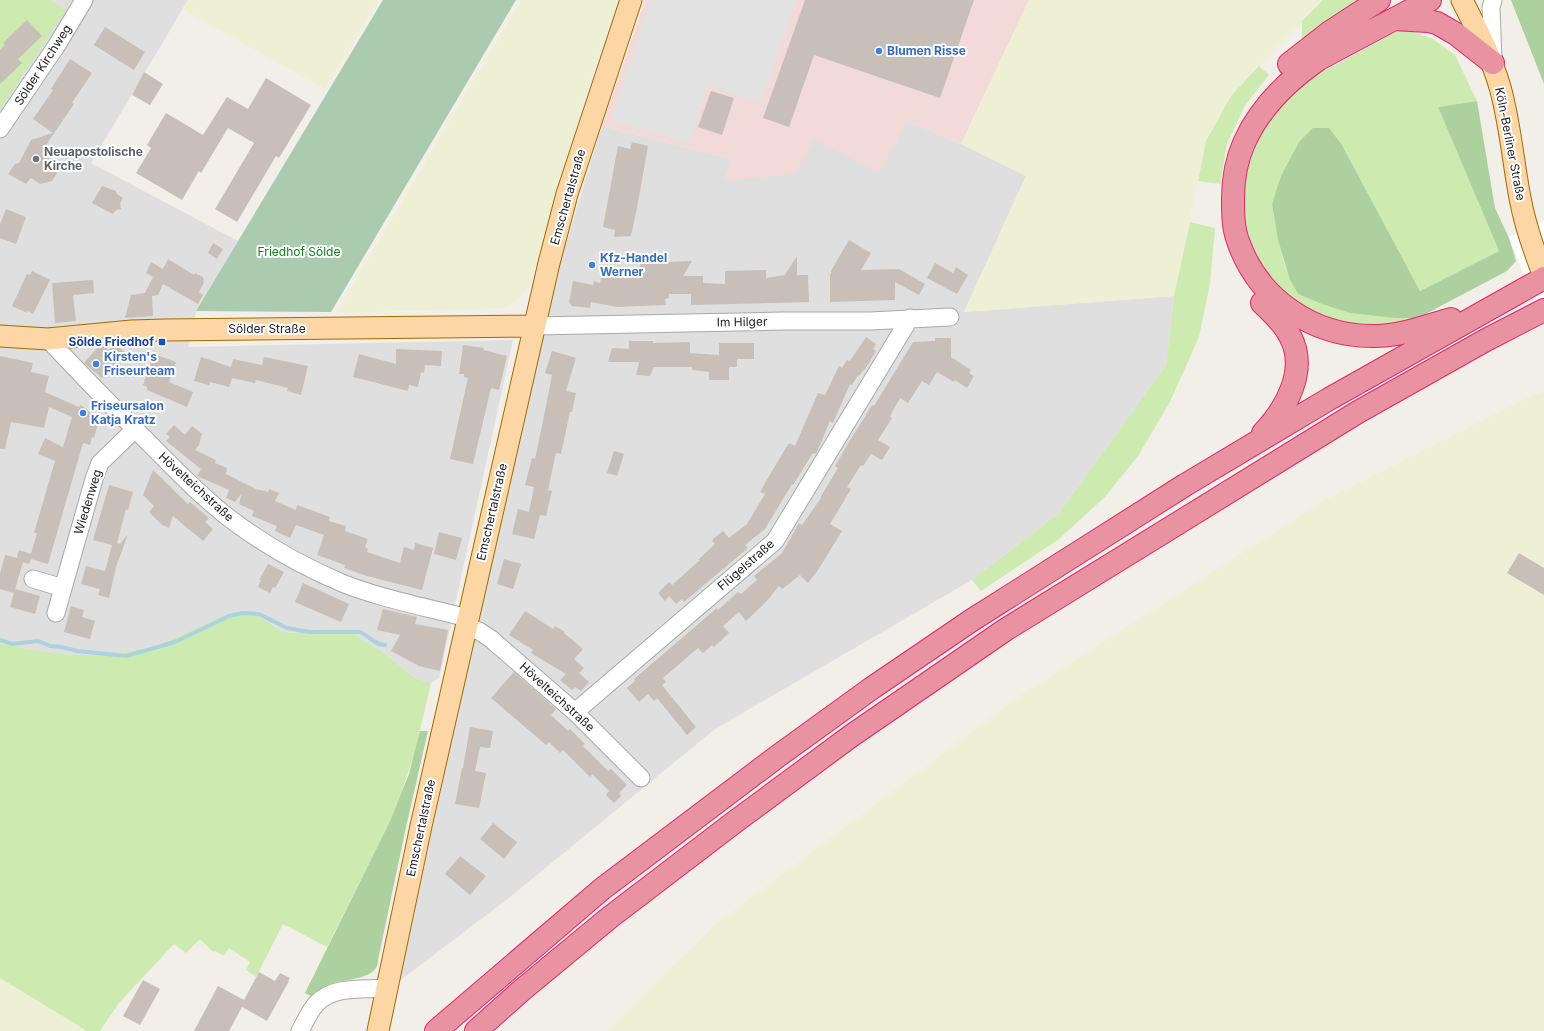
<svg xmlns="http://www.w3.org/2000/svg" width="1544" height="1031" font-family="Inter,sans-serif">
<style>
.residential{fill:#e0dfdf}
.commercial{fill:#f2dad9}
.farmland{fill:#eef0d5}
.grass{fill:#cdebb0}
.forest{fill:#add19e}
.cemetery{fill:#aacbaf}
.parking{fill:#e2e2e2}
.pier{fill:#fff}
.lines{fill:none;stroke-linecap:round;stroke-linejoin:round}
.stream{stroke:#aad3df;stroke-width:4}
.building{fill:#c7bfb8}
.minor-casing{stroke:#a9a9a9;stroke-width:19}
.major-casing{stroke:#a06b00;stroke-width:23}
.highway-casing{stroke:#dc2a67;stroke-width:24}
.minor{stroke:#fff;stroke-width:17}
.major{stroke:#fcd6a4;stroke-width:21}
.highway{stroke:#e892a2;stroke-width:22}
.shop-dot{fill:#3f7fe0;stroke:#fff;stroke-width:1.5}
.worship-dot{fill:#6b7280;stroke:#fff;stroke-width:1.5}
.transit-dot{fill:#1a4fb4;stroke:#fff;stroke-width:1.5}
.labels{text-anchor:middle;stroke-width:4;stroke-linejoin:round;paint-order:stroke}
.shop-label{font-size:12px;font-weight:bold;fill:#366cbe;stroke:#fff;text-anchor:start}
.street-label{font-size:12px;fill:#222;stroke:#fff}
.worship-label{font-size:12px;font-weight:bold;fill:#5b616d;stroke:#fff;text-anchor:start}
.park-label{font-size:12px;fill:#0c8416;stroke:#fff}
.transit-label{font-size:12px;font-weight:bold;fill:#164399;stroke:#fff;text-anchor:end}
</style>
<rect width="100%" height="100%" fill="#f2efe9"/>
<path class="residential" d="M0 0H188L91 163 238 241 196 311 188 347 513 340 439 678 431 683 415 678 382 651 352 633 307 629 299 633 283 632 272 624 229 614 159 645 117 654 75 656 40 652 0 643Z
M907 121 961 144 1026 176 964 312 1174 296 1166 365 1059 513 972 580 715 729 510 897 397 983 487 566 549 298 602 126 732 159 724 181 814 139Z"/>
<path class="commercial" d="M645 0H1029L961 144 907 121 879 173 814 139 795 174 724 181 732 159 602 126Z"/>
<path class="farmland" d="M188 0H379L325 89 182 9Z
M521 0H618L585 97 529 286 514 303 503 308 336 313Z
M1029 0H1323L1231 96 1206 141 1174 296 964 312 1026 176 961 144Z
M1544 392V1031H606L715 925 1024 693 1323 501 1531 396Z
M0 978 87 1031H0Z"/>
<path class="grass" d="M0 0H51L66 10 0 109Z
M1323 0H1363L1302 41V21Z
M1398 31H1412L1433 39 1455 55 1477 101 1438 107 1499 251 1420 291 1342 145 1272 204C1277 235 1282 267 1298 294L1395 318H1418L1366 329 1327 324 1268 283 1240 219 1239 182 1270 111 1302 83Z
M1259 66 1269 75 1244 107 1227 144 1220 184 1198 181 1206 141 1231 96Z
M1190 222 1215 228 1210 284 1199 337 1170 402 1138 456 1105 497 1059 539 981 591 972 580 1059 513 1166 365 1174 296Z
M242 611 257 615 283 632 299 633 307 629 352 633 382 651 415 678 431 683 415 752 402 791 390 821 327 947 283 924 256 977 246 970 250 962 229 948 224 956 215 951 213 952 200 939 186 953 174 944 119 1003 100 1031H87L0 978V643C49 654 86 660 136 650 144 648 153 647 160 644 188 634 213 617 242 611Z"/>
<path class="forest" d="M1511 0H1544V84Z
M1477 101 1495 208 1509 238 1516 261 1507 271 1418 318H1395L1350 313 1322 304 1298 294 1290 280 1278 240 1272 204 1281 176 1299 142 1313 128H1329L1342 145 1420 291 1499 251 1438 107Z
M420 731H428L406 827 378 960C379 979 347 979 334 983 325 986 319 991 313 997L305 993 390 821 409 774Z"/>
<path class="cemetery" d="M383 0H516L331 312 196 311Z"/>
<path class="parking" d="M651 0H796L761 103 708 85 689 143 611 120Z"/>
<path class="pier" d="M1544 221V318L1534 299 1509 237Z"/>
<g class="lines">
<path class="stream" d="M0 640 12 644 38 641 50 646 61 647 78 651 126 656 175 642 229 616 242 613 259 614 287 628 309 632H360C368 635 376 646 385 645"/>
</g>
<path class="building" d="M805 0H974L940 98 814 55 789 127 763 118Z
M27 20 42 36 18 59 22 63 0 84V50L5 45 3 43Z
M105 27 145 52 134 70 94 45Z
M70 59 92 73 72 103 74 104 46 145 49 147 44 155 55 162 57 173 52 181 40 184 31 178 26 184 8 174 15 164 19 163 31 140 53 133 33 119 53 90 51 89Z
M144 72 163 84 150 105 132 95Z
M266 78 311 105 279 158 276 156 237 222 215 209 254 143 228 128 201 173 199 171 182 200 136 173 151 148 147 145 166 113 203 135 227 97 248 109Z
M711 91 734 98 722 135 698 127Z
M632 142 648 146 637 208 631 236 614 237 615 230 603 227 618 146 630 149Z
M102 186 116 191 117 194 123 198 120 203 121 209 116 210 113 214 92 203Z
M6 209 26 217 16 244 0 238V224Z
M849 240 871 253 861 270 899 269 925 284 919 295 895 282V300L830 302V274H831V271Z
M213 243 223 249 217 259 208 253Z
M797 256V275H808L809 302 691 305V294H669V298L665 299 666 305 617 307 591 302 590 308 572 306 569 302 573 281 593 285 594 281 600 283 603 271 615 274 638 273 641 263 692 261 683 276H703V283L725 284V271L766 270V278L785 275Z
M168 259 194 275 195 273 203 277 204 282 199 292 203 295 198 304 163 284 158 295 152 296 153 316 125 318 131 295 145 293 153 277 146 273 151 262 163 269Z
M935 263 953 273 956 267 968 275 957 294 927 278Z
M32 271 50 280 33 314 28 311 27 313 12 306 27 274 30 275Z
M93 280 94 293 73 295 76 321 55 323 52 283Z
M866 337 876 344 873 349 876 351 864 371 863 370 859 376 858 375 852 385 850 384 833 423 830 421 817 452 816 454 813 453 793 485 792 484 765 529 745 545 748 548 684 602 682 599 676 604 669 596 665 601 658 593 669 582 672 585 700 560H698L715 544 712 541 714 538 723 531 729 538 747 524 765 494 760 492 775 466 789 443 795 446 818 393 825 395 839 366 842 368 847 360 850 361Z
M935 338H951V357L971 370 969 373 974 376 967 388 955 380 954 382 937 372 929 385 922 381 908 403 900 398 890 416 892 418 878 440 890 447 882 460 871 454 863 466 861 465 847 487 851 489 830 524 842 531 818 570 808 583 800 575 782 589 779 586 766 602 746 621 739 612 723 626 729 633 714 647 712 645 703 653 698 648 663 678 666 682 662 685 696 727 687 735 657 698 654 701 648 694 639 702 627 688 635 681 634 679 717 608 718 610 738 592 741 594 757 580 754 576 782 553 799 523 802 525 821 498V496L838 468 835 466 846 447 872 405 874 406 913 342 935 341Z
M629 341H653V343L690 342V353L719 355V343H754V359H737V367H729V380H709V372L692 370V367H654L650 376 636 375 639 362H608L612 348 629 349Z
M114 345H116L128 355 117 367 114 364 102 378 84 363 99 346H104L109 350Z
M463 345 484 348 483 350 507 356 499 390 491 388 473 464 450 459 468 378 464 377V374H459Z
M396 349 442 351 441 366 425 365 424 373 421 372 418 387 409 385 408 391 353 377 359 354 396 364Z
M552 351 576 358 566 391 576 393 572 412H570L561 454 556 453 548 490 552 491 546 516 540 515 534 539 512 534 518 509 529 512 534 487 525 485 532 458 535 459 546 406 552 375 545 373Z
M154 354 176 362 169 382 193 392 187 407 147 390V387L143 385Z
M0 356 33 363 31 372 49 376 45 392 79 407 81 405 99 420 94 438 92 437 90 445 83 443 48 564 31 559 29 564 23 562 14 593 0 589V574L5 555 17 558 19 550 31 554 37 533H34L55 461 38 454 45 438 63 447 72 417 49 407 44 428 11 422 5 449H0Z
M201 357 231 367 233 359 262 365 264 357 308 366 301 395 287 391 288 388 256 380 255 383 232 378 229 387 210 382 209 385 194 381Z
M174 425 185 435 192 426 202 434 199 445 195 450 216 460 215 463 227 468 226 474 256 489 268 492 269 489 279 493 275 501 296 510 297 505 330 517 329 521 346 526 345 531 368 539 365 547 368 549 367 552 400 563 404 547 414 550 415 543 433 548 422 590 367 576 344 568 345 565 317 555 324 535 296 525 290 538 275 531 277 526 252 516 254 511 239 504 242 493 235 502 226 498 229 490 197 476 201 469 166 441 170 437 166 434Z
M614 451 624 454 617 476 607 473Z
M153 470 188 504 190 502 209 518 205 522 213 529 203 541 173 516 169 528 162 525 149 512 154 506 143 495Z
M109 485 133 492 128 510 126 509 117 543 120 544 128 534 116 567 109 598 98 595 100 589 81 584 86 566 105 571 112 545 93 540Z
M439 532 462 538 456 560 434 554Z
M1519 553 1544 568V595L1507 573Z
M504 559 521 564 513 589 497 584Z
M268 564 284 572 275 588 273 587 270 593 258 587 261 580H259Z
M303 583 349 604 341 622 295 602Z
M15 589 40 596 35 614 10 607Z
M71 606 84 610 82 617 95 621 90 639 64 632Z
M383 609 417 617 415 624 448 630 440 671 419 666 391 651 400 635 377 630Z
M525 611 553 629 555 626 565 632 564 633 583 649 574 659 584 668 579 673 589 682 581 691 575 687 572 690 560 680 566 674 531 653 533 650 509 635Z
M514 672 556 709 551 715 568 731 570 729 585 744 583 746 608 771 611 769 627 785 619 793 621 796 614 803 606 795 609 791 592 774 590 777 563 750 560 753 549 742 546 745 491 698Z
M470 727 493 731 490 748 480 747 475 771 486 773 479 808 455 804 462 768H463Z
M493 823 517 842 504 859 480 839Z
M460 856 486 876 470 895 445 874Z
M259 972 275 981 280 973 290 978 288 981H289L267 1021 242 1007 229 1031H194L218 986 244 1000Z
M143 980 160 989 140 1025 123 1016Z"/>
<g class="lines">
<defs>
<path id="minor" d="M1493 0 1491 8 1493 59
M0 129 57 45 84 0
M534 326 783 321H870L950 317
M48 339C78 372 109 403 141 435 169 463 197 493 229 518 263 544 302 566 342 583 382 599 426 607 467 618
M33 579 63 588
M56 613 94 479 100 463 135 429
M465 627 479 631 491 639 575 712 641 778
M575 712 775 541 910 318
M300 1031C305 1022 309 1012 316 1004 333 985 364 990 387 988"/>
<path id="major" d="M1462 0C1476 28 1491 56 1500 87 1510 123 1513 161 1520 198 1525 225 1534 251 1544 276
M0 336 48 339 132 331 164 330 534 326
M378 1031 421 826 549 263 567 194 631 0"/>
<path id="highway" d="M1430 0 1319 59C1287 81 1260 107 1244 143 1236 161 1233 180 1233 199 1233 213 1233 228 1238 241 1258 299 1313 337 1375 336 1401 336 1426 326 1451 319
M1394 19 1428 21 1437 23 1456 34 1493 63
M1289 64 1330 32 1379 0
M1262 303C1272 313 1284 323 1290 336 1308 369 1287 408 1263 433
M436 1031 602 889 778 756 872 688 972 620 1185 485 1329 399 1544 278
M476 1031 522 990 609 918 736 821 851 736 1005 630 1358 412 1486 340 1544 310"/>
</defs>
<use href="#minor" class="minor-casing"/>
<use href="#major" class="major-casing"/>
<use href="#highway" class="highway-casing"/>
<use href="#minor" class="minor"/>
<use href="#major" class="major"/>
<use href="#highway" class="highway"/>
</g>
<g class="shop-dot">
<circle cx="879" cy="51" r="4"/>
<circle cx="592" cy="265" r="4"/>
<circle cx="96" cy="364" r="4"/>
<circle cx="83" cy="413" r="4"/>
</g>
<circle class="worship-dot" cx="36" cy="159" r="4"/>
<rect class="transit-dot" x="158" y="338" width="8" height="8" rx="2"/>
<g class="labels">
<g class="shop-label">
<text x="887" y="55">Blumen Risse</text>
<text x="600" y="262">Kfz-Handel<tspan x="600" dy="14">Werner</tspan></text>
<text x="104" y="361">Kirsten's<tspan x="104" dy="14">Friseurteam</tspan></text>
<text x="91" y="410">Friseursalon<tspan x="91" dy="14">Katja Kratz</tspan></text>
</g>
<g class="street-label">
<text transform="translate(43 65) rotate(-57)" y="4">Sölder Kirchweg</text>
<text transform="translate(1510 144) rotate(79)" y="4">Köln-Berliner Straße</text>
<text transform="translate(568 197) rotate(-74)" y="4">Emschertalstraße</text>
<text transform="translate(742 322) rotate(-1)" y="4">Im Hilger</text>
<text x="267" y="333">Sölder Straße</text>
<text transform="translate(196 487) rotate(42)" y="4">Hövelteichstraße</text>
<text transform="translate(88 502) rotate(-73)" y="4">Wiedenweg</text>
<text transform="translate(492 512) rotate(-77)" y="4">Emschertalstraße</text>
<text transform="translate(746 565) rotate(-41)" y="4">Flügelstraße</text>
<text transform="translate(557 697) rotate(42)" y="4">Hövelteichstraße</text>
<text transform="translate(421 828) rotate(-78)" y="4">Emschertalstraße</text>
</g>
<g class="worship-label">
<text x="44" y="156">Neuapostolische<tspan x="44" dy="14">Kirche</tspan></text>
</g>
<g class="park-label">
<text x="299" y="256">Friedhof Sölde</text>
</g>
<g class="transit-label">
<text x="154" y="346">Sölde Friedhof</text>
</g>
</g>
</svg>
